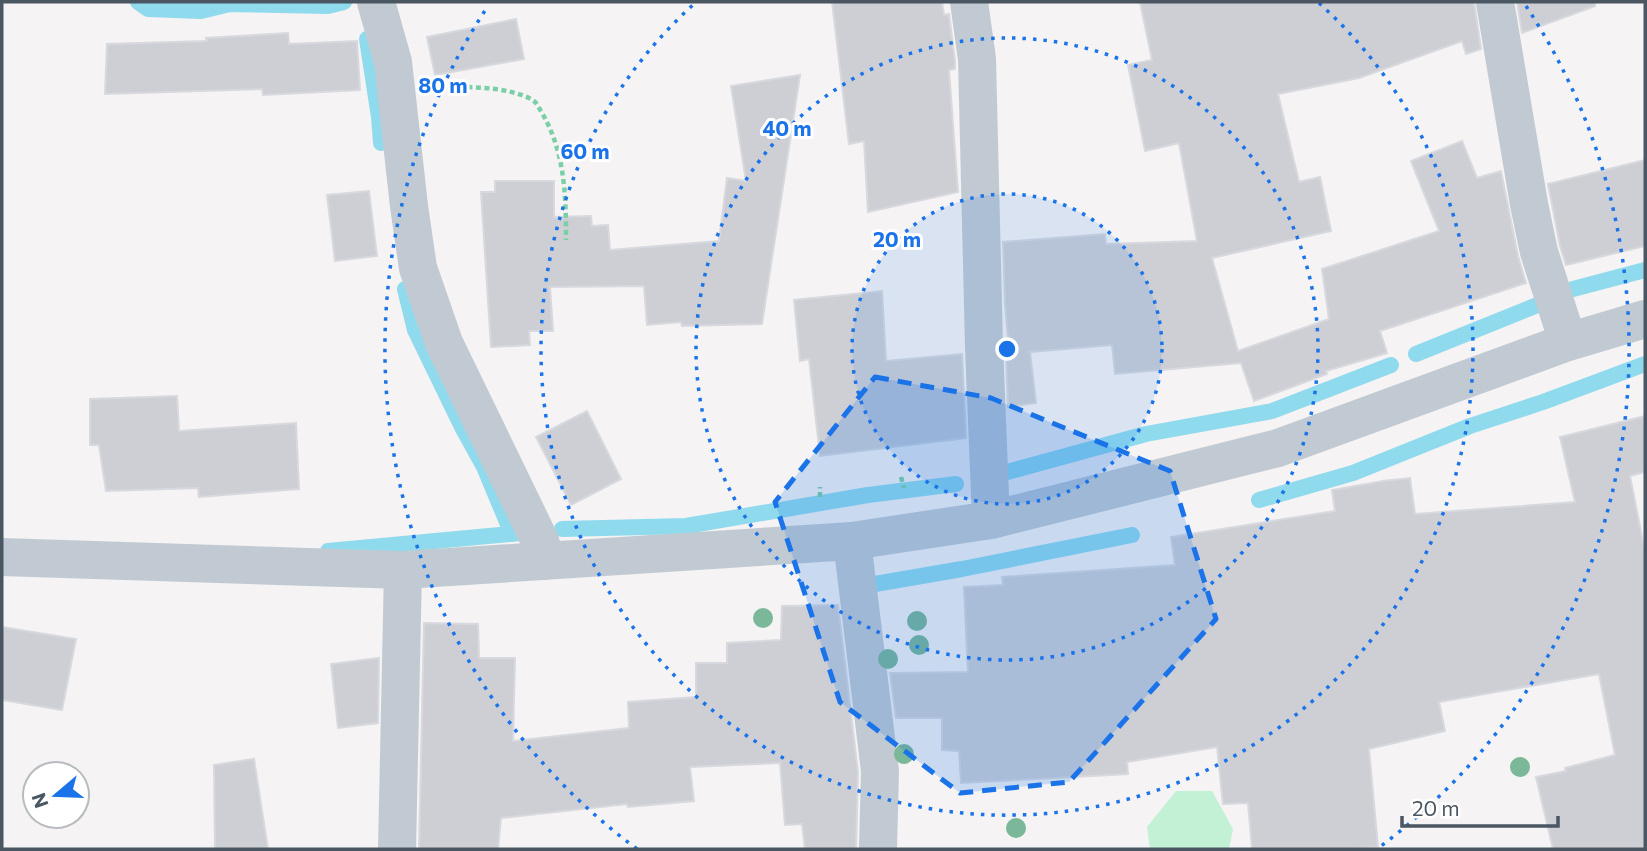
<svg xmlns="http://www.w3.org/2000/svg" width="1647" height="851" font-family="Commissioner,sans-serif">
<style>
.green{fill:#c3f1d5}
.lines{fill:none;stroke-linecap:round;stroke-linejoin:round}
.stream{stroke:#90daee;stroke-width:16}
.building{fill:#cdcfd5;stroke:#d7d9de;stroke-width:2}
.path{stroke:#7ad0a6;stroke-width:4.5;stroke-dasharray:5 3.5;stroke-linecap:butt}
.minor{stroke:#c1cad2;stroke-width:38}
.tree{fill:#7bb799}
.marked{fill:#1a73e8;fill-opacity:0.2;stroke:#1a73e8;stroke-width:5;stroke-dasharray:14 9;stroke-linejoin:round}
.ring{fill:none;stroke:#1a73e8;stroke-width:3.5;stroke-dasharray:3.5 7}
.centre{fill:#1a73e8;stroke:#fff;stroke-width:3.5}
.ring-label{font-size:21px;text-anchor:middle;font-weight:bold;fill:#1a73e8;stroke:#fff;stroke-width:6;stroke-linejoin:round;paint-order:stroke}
</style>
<rect width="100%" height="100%" fill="#f5f3f3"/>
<path class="green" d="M1176 791H1212L1233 829 1229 849H1150L1147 827Z"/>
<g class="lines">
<path class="stream" d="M138 2 148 9 201 11 230 4 328 6 344 2
M367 39 379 117 381 143
M405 289 415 330 463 429 484 467 512 534
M1573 289 1645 270
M1416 354 1545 302
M1000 474 1146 434 1272 411 1391 365
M1259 500 1353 473 1470 426 1543 402 1645 364
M562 529 686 526 868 495 956 484
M328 551 520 533
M875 584 962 569 1132 535"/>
</g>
<path class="building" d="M832 2H942L944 15 949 14 955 61V69L949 70 958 192 868 212 864 141 849 144Z
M1140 2H1474L1481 49 1466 54 1462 41 1359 78 1278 94 1299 182 1320 177 1331 231 1212 258 1238 351 1329 319 1322 269 1439 231 1411 161 1462 141 1477 178 1501 171 1518 256 1526 283 1380 331 1387 353 1326 371 1327 374 1254 401 1241 363 1115 374 1112 345 1030 352 1036 403 1008 407 1006 350H1009L1005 304 1003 242 1105 234 1106 244 1197 241 1179 143 1145 151 1128 65 1152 60Z
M1517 2H1595V6L1522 33Z
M516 19 524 59 435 75 427 37Z
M288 33 289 44 357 41 360 90 263 95 262 89 105 94 107 44 207 41 206 38Z
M800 75 762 324 682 326 681 322 647 325 644 286 550 287 553 331H529L530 345 491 347 481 192H495V181H554V217L591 216 592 226 608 225 610 250 719 241 727 178 746 181 731 86Z
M1645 160V246L1566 265 1560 246 1548 184Z
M369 191 377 256 335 261 327 195Z
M882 291 886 361 962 354 966 438 820 456 809 359 800 361 794 300Z
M177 396 179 431 296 423 299 489 199 497 198 488 106 491 99 445H90V399Z
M587 411 621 479 571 505 536 437Z
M1645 416V472L1630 476 1645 552V849H1553L1536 777 1566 771 1565 768 1615 755 1599 674 1439 702 1445 731 1369 749 1378 847 1356 849H1252L1248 803 1223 804 1217 747 1127 762 1128 774 961 783 959 751 942 750V718H896L890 673 968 672 964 587 1003 585 1002 577 1175 565 1171 537 1335 511 1332 490 1383 481 1410 478 1415 514 1575 502 1560 437Z
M838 605 858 772 856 849H805L802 824 785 825 780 763 690 767 694 801 628 807 627 804 501 818 498 849H419L424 623 478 624 479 658H515L513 741 629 728 628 702 696 697V663H727V643L781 640 782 606Z
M2 627 76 639 62 710 2 700Z
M379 658 378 723 338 728 331 664Z
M254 759 268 849H215L214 765Z"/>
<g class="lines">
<path class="path" d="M442 87C470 87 507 86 533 100 537 103 539 108 542 113 565 152 566 196 566 240
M901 477 904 488
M820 497V487"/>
<path class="minor" d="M376 2 393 62 409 206 418 268 444 343 540 541 546 561
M969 2 977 59 984 346 991 520
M1495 2 1529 204 1539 252 1568 342
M852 541 880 771 878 849
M2 557 403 570 852 541 991 520 1278 448 1568 342 1645 319
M397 849 403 570"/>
</g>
<g class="tree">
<circle cx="763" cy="618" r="10"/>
<circle cx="917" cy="621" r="10"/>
<circle cx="919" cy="645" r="10"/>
<circle cx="888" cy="659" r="10"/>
<circle cx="904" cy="754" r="10"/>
<circle cx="1520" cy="767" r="10"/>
<circle cx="1016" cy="828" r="10"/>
</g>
<path class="marked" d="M875 377 991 398 1170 471 1216 619 1069 782 960 793 840 702 775 502Z"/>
<circle cx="1007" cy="349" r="155" fill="#1a73e8" fill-opacity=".12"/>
<g class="ring">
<circle cx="1007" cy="349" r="155"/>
<circle cx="1007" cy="349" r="311"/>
<path d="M1319 3A466 466 0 1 1 695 3"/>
<path d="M637 849A622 622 0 0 1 488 6M1526 6A622 622 0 0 1 1377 849"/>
</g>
<circle cx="1007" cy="349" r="10" class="centre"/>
<g class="ring-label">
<text x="443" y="93">80 m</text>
<text x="787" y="136">40 m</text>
<text x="585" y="159">60 m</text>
<text x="897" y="247">20 m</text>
</g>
<rect width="1647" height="851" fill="none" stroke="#4a5661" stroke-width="7"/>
<g transform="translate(56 795) rotate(251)"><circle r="33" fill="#ffffff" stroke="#b7bbc0" stroke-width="2"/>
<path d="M0-5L12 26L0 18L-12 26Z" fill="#1a73e8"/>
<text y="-10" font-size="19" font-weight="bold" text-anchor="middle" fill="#4a5661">N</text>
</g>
<path d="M1402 816v10h156v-10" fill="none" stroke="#4a5661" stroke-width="3.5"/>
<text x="1412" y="816" font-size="21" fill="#4a5661" stroke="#ffffff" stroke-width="5" paint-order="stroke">20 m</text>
</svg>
